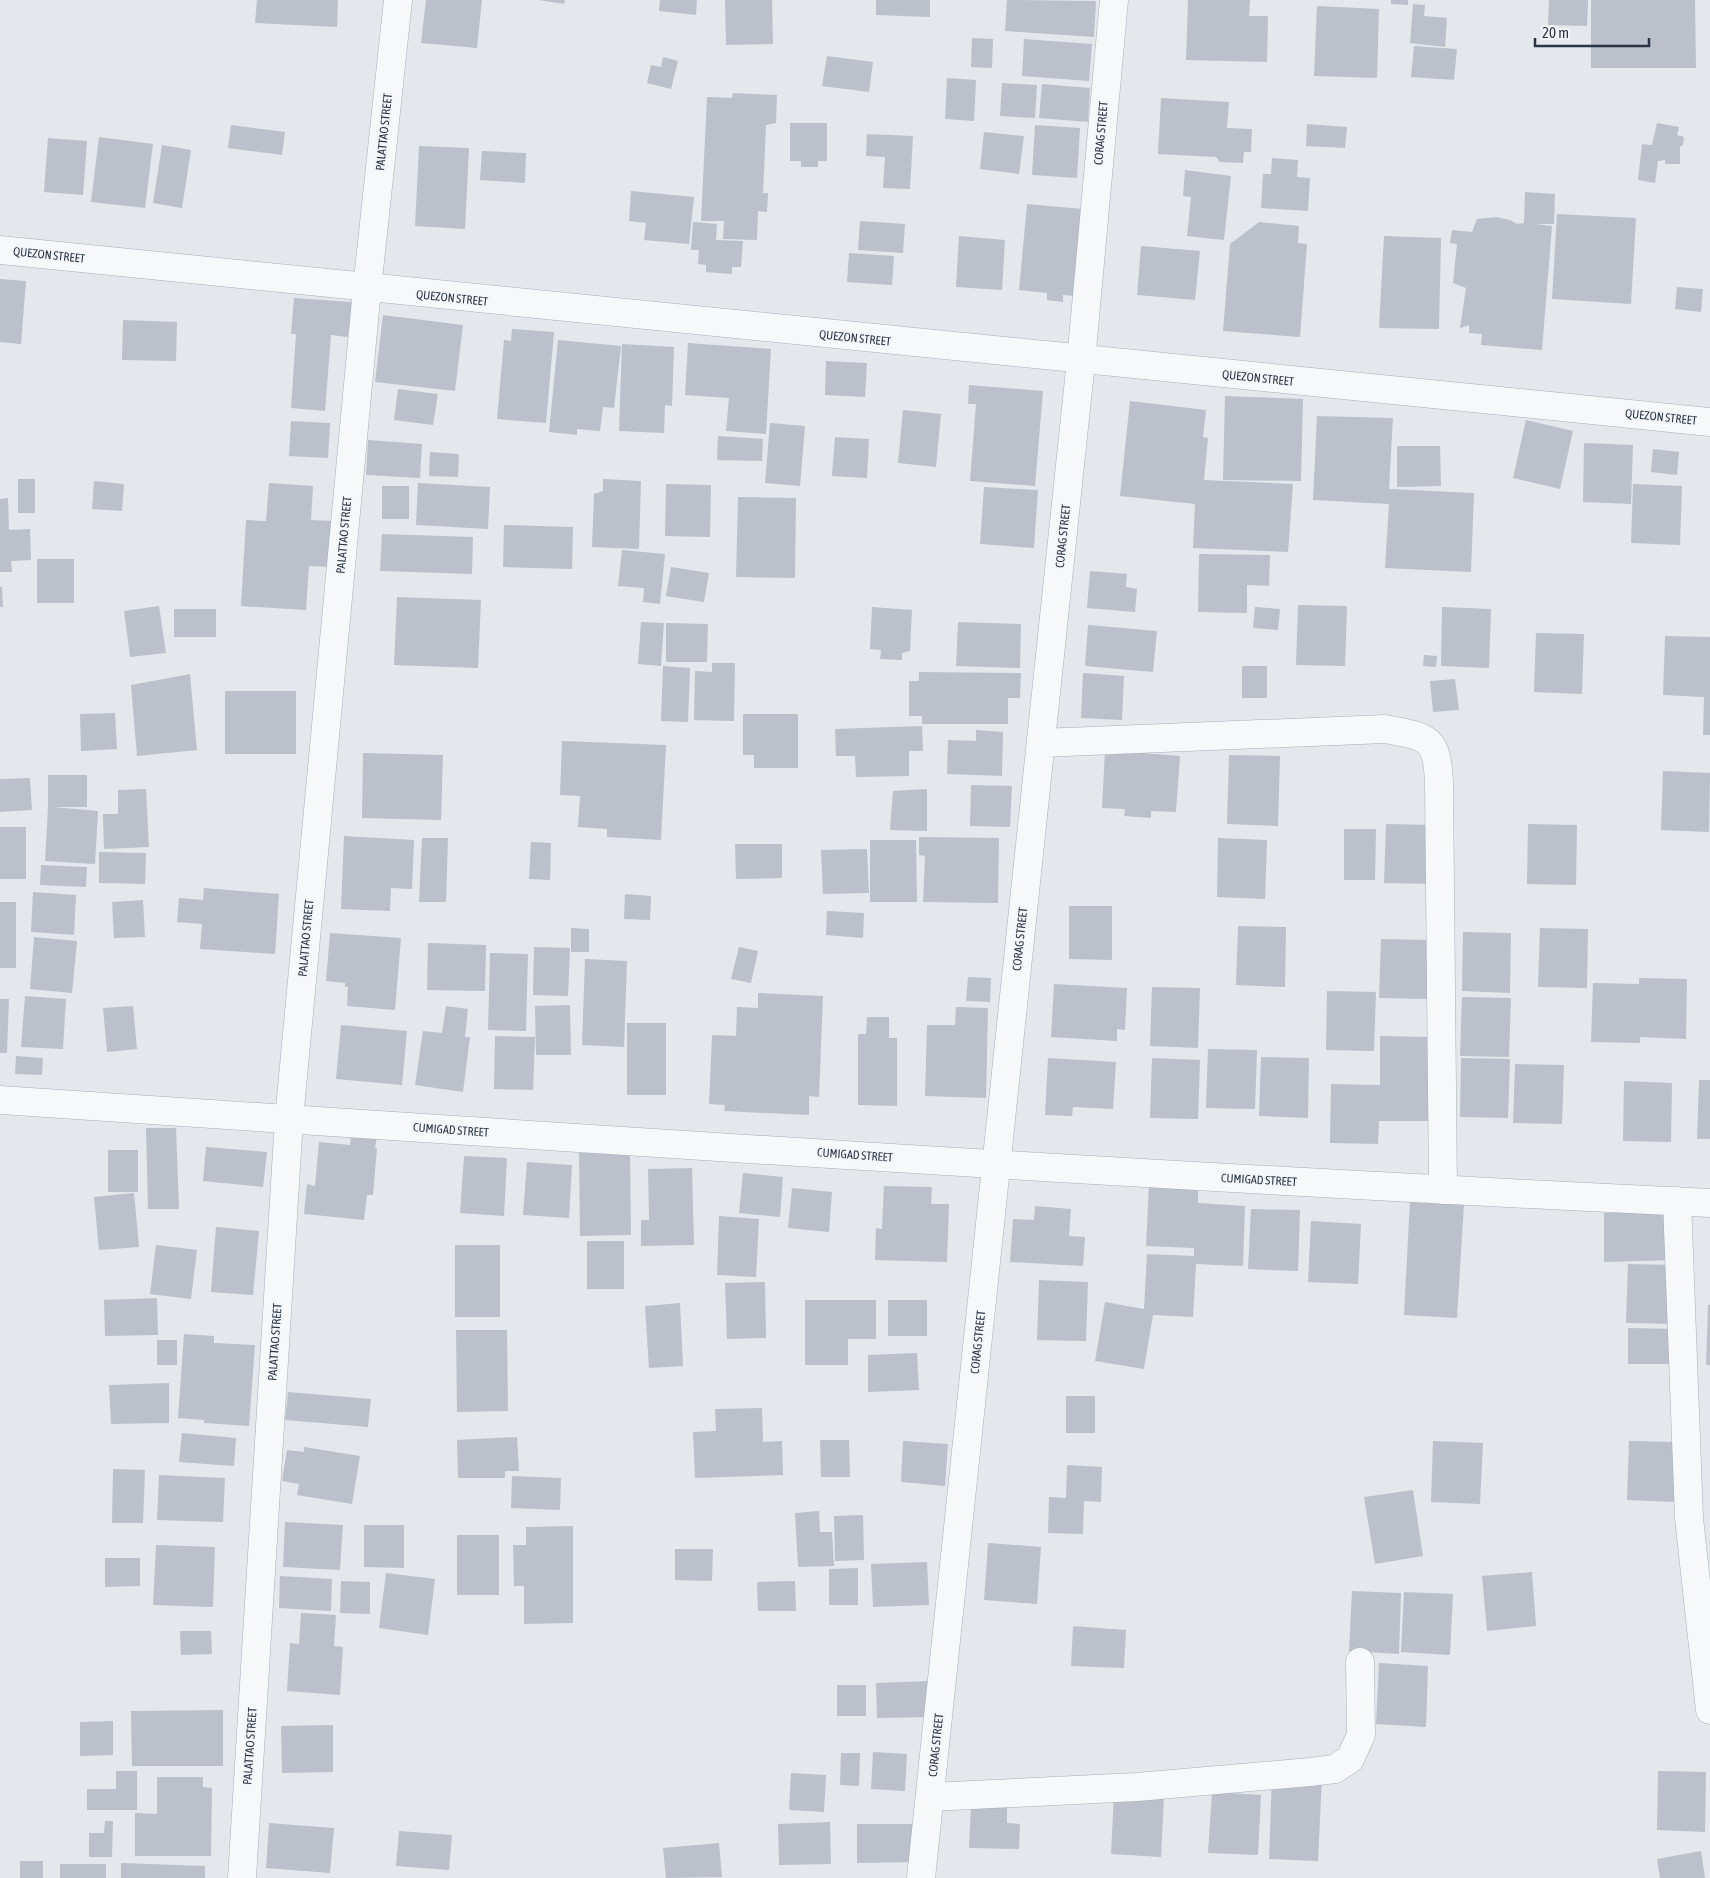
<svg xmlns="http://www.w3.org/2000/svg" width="1710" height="1878" font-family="'Asap Condensed',sans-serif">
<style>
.building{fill:#bbc0ca}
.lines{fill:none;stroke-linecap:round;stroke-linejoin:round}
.minor-casing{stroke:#a9aeb7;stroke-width:29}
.minor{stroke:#f7f8fa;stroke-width:28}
.labels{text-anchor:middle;stroke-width:4;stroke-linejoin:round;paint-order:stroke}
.street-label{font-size:12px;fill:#2b3445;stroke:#f4f6f9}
</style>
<rect width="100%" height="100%" fill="#e4e7ec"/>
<path class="building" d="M257 0H338L337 27 255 23Z
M426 0H482L477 48 421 43Z
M539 0H565L564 4Z
M660 0H697L696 15 659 11Z
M725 0H772L773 44 726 45Z
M876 0H930V17L876 15Z
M1007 0 1096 1 1094 37 1005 31Z
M1188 0H1250L1249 16H1268L1267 62 1186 60Z
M1391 0H1408V5L1391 4Z
M1549 0H1588L1587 26 1548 25Z
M1591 0H1695L1696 68H1591Z
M1413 4 1425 5 1424 16 1447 18 1445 47 1410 43Z
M1317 6 1379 9 1377 78 1314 76Z
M972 38 993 39 992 68 971 67Z
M1024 39 1092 44 1089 81 1022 76Z
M1414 46 1457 49 1454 80 1411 77Z
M827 56 873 62 869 92 822 86Z
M663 57 678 61 671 89 647 83 651 65 661 67Z
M947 78 976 80 974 121 945 119Z
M1002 83 1037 85 1035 118 1000 116Z
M1042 84 1090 88 1088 122 1039 118Z
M733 93 777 95 776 123 766 125 763 193H768L767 212 758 211 757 240 723 239 724 221H701L707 97 732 98Z
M1161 98 1229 102 1227 128 1252 129 1251 152H1244L1243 163 1220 162 1216 157 1158 154Z
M790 123H827V161H818V167H801V161H790Z
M1657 123 1679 127 1677 135 1684 137 1683 145 1680 147V164H1665V160L1658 161 1655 183 1638 180 1642 144 1652 145Z
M1307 124 1347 127 1345 148 1306 146Z
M231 125 285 132 282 155 228 148Z
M1035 125 1080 128 1077 178 1032 175Z
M984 132 1024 136 1019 174 980 169Z
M867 134 913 136 910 189 883 188 885 157 866 156Z
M99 137 153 144 145 208 91 202Z
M48 138 87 141 83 195 44 192Z
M162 145 191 150 182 208 153 203Z
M419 146 469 148 465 229 415 226Z
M482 151 526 153 525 183 480 180Z
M1272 158 1298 160 1297 177 1310 178 1308 211 1261 208 1263 174H1271Z
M1185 170 1231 176 1224 240 1187 236 1191 197 1183 196Z
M631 191 694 197 689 244 644 240 646 223 629 221Z
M1525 192 1555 194 1554 224H1536L1552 226 1542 350 1481 345 1482 334 1469 333V325L1460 328 1466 288 1453 283 1457 244 1450 243 1452 230 1472 232 1477 219 1496 217 1510 220 1517 224 1524 223Z
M1027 204 1083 209 1076 296 1063 295V302L1047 300V293L1019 290Z
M1557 214 1636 218 1631 304 1552 299Z
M860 221 905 224 903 253 858 250Z
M693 222 717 224 716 240 743 241 741 267H732V274L706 272V265L698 264 699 250H691Z
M1259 222 1299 226 1298 243 1307 244 1300 337 1223 331 1230 244Z
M959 236 1005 240 1002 290 956 287Z
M1384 236 1441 238 1439 329 1379 328Z
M1141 246 1200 251 1195 300 1137 295Z
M849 253 894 256 892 285 847 282Z
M0 279 26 281 21 344 0 342Z
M1677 287 1703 289 1701 312 1675 309Z
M294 298 352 302 348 337 331 335 325 411 291 408 296 334H291Z
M383 315 463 325 455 391 375 382Z
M123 320 177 322 176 361 122 360Z
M512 329 554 332 546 423 497 419 504 340 511 341Z
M558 340 621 346 614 408 603 407 600 431 577 429V435L549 432Z
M688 343 771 349 766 434 726 431 729 398 685 395Z
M622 344 674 347 672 406 665 405 664 433 619 431Z
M826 361 867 363 865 397 825 395Z
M969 385 1043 391 1035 486 970 481 976 404H968Z
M398 389 438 394 433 425 394 420Z
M1225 396 1303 399 1301 481 1223 480Z
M1130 401 1206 410 1203 437 1208 438 1204 480 1293 484 1288 552 1193 548 1195 504 1120 496Z
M903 410 941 414 936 467 898 463Z
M1317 416 1393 418 1389 489 1474 493 1471 572 1385 568 1389 504 1313 500Z
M1526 420 1573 431 1560 489 1513 478Z
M291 421 330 423 328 458 289 456Z
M770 423 805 426 800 486 765 483Z
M718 436 763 439 762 461 717 460Z
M835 437 869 439 867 478 832 476Z
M368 440 422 444 420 478 366 475Z
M1584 443 1633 445 1631 504 1583 502Z
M1397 446H1440L1441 486 1397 487Z
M1653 449 1679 452 1677 475 1651 472Z
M430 452 459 454 458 477 429 476Z
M18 479H35V513H18Z
M603 479 641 481 639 549 592 547 594 494 603 491Z
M94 481 124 484 122 511 92 509Z
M269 483 313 486 311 520 334 521 331 567 309 566 306 610 241 606 246 520 266 521Z
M418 483 490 487 488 529 416 525Z
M666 484 711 485 710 537 665 536Z
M1633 484 1682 486 1680 545 1631 543Z
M382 486H409V519H382Z
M984 487 1038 490 1034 548 980 544Z
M738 497 796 498 795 578 736 577Z
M8 498 9 530 30 529 31 560 11 561 12 572H0V499Z
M504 525 573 527 572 569 503 567Z
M382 534 473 537 472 574 380 571Z
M622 550 665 554 660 604 643 602 644 588 618 586Z
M1199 554 1270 555 1269 586 1247 585V613L1198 612Z
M37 559H74V603H37Z
M671 567 709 573 704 602 666 596Z
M1090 571 1127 574 1126 587 1137 589 1135 612 1087 608Z
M0 587H2L3 607H0Z
M397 597 481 600 478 668 394 665Z
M1298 605 1347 606 1345 666 1296 665Z
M159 606 166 653 130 657 124 611Z
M872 607 912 610 910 651 902 653V660L880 659 881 650 870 649Z
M1255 607 1280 609 1278 630 1253 628Z
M1442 607 1491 609 1489 668 1441 666Z
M174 609H216V637H174Z
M641 622 664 623 661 666 638 664Z
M958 622 1021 624 1020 668 956 666Z
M666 623 708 624 707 662H666Z
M1088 625 1157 631 1153 672 1085 666Z
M1536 633 1584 634 1582 694 1534 692Z
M1665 636 1710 637V735H1703L1704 697 1663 695Z
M1424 655 1437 656 1436 667 1423 666Z
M712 663H735L734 721 694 720 695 671 712 672Z
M663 666 690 668 688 722 661 721Z
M1242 666H1267V698H1242Z
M919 672 1021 673 1020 698H1008V724H922V716H909V681H919Z
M1083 673 1124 676 1122 720 1081 718Z
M190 674 197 750 137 756 131 685Z
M1455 679 1459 710 1433 712 1430 681Z
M225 691H296V754H225Z
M115 713 117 749 81 751 80 714Z
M743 714H798V768H754V755H743Z
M922 726 923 751H909V776L856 777 855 756H836L835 729Z
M976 730 1003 732 1002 776 947 774 948 740 976 741Z
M562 741 666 745 661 840 607 837V829L578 827 580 796 560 795Z
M1105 750 1180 756 1176 812 1151 811V818L1124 816 1125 809 1102 808Z
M363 753 443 755 441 820 362 818Z
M1229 755 1280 756 1278 826 1227 824Z
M1663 771 1710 773 1709 832 1661 830Z
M48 775H87V807H53L98 811 95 864 45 861 48 807Z
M30 778 32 810 0 812V779Z
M971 785 1012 786 1010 827 970 826Z
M146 789 149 847 104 849 103 814H118V790Z
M927 789V831L890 830 893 791Z
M1386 824 1435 825 1433 884 1384 883Z
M1528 824 1577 825 1576 885 1527 884Z
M0 827H26V879H0Z
M1344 829H1376L1375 880H1344Z
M344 836 414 840 412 889 391 888 390 911 341 909Z
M919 837 999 838 998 903 923 902 925 856 919 855Z
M422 838H448L446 902H419Z
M1218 838 1267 840 1265 899 1217 897Z
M870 840H916L917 902H870Z
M531 842 551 843 550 880 529 879Z
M735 844H782V878L736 879Z
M867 849 869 893 823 894 821 850Z
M99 852 146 853 145 884 99 883Z
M41 865 87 867 86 887 40 885Z
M204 888 279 894 275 954 200 949 202 924 177 922 179 898 203 900Z
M33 892 76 895 74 935 31 932Z
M625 894 651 896 650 920 624 919Z
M143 900 145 937 114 938 112 902Z
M0 902H16V968H0Z
M1069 906H1112V960L1069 959Z
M827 911 864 913 863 938 826 935Z
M1238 926 1286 927 1285 987 1236 985Z
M571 928 589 929V952H571Z
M1540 928 1588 929 1587 988 1538 987Z
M1463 932 1511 933 1510 993 1462 991Z
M330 933 401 938 395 1010 347 1006 348 987H345V983L326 981Z
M34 937 77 941 72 993 30 989Z
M1381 939 1429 940 1428 999 1379 998Z
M428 943 486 945 485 991 427 990Z
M534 947 570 948 568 996 533 995Z
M739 947 758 951 751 983 731 979Z
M490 953 528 954 526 1031 488 1030Z
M585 959 627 961 624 1047 582 1045Z
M968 977 991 978 990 1002 966 1001Z
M1639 978 1687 979 1686 1039 1640 1037V1043L1591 1042 1593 983 1639 984Z
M1054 984 1127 988 1125 1030 1117 1029V1041L1051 1037Z
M1152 987 1200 988 1198 1048 1150 1046Z
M1327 991 1376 992 1374 1051 1326 1050Z
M758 993 823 996 819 1097 809 1096V1115L724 1111 725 1105 709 1104 712 1035 736 1036 737 1007 758 1008Z
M25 996 66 999 63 1049 21 1047Z
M1462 997 1511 998 1509 1057 1460 1056Z
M0 999H9L7 1053H0Z
M570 1005 571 1055H536L535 1006Z
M133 1006 137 1049 107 1052 103 1008Z
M446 1006 468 1009 465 1037H470L463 1092 415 1085 423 1031 442 1033Z
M956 1007 988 1008 986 1098 925 1096 927 1025H955Z
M867 1017H889V1038H897V1106L858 1105V1034H866Z
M627 1023H666V1095H627Z
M341 1025 407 1031 402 1085 336 1079Z
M495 1036 535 1037 533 1090 494 1089Z
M1380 1036 1432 1037 1431 1121H1379L1378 1144 1330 1143 1331 1084 1380 1085Z
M1208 1049 1257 1050 1255 1109 1206 1108Z
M16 1056 43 1058 42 1075 15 1074Z
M1261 1057 1309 1058 1308 1118 1259 1116Z
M1048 1058 1116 1062 1113 1109 1073 1107 1072 1116 1045 1115Z
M1152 1058 1200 1060 1198 1119 1150 1118Z
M1461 1058 1510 1059 1508 1118 1460 1117Z
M1515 1064 1564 1065 1562 1124 1513 1123Z
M1699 1080H1710V1139H1697Z
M1624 1081 1672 1083 1671 1142 1623 1141Z
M146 1128H176L179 1209H148Z
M351 1134 377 1137 375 1148H377L373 1195H367L364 1220 304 1214 307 1184 315 1186 319 1142 350 1145Z
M206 1147 267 1152 263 1187 203 1181Z
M108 1150H138V1192H108Z
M630 1152 631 1235 580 1236 579 1153Z
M464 1156 507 1158 504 1216 460 1213Z
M527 1162 572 1165 569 1218 523 1215Z
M692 1168 694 1245 641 1246V1220H649L648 1169Z
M743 1173 783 1177 780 1217 739 1213Z
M1149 1185 1198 1187V1203L1245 1206 1243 1266 1196 1264 1193 1317 1153 1315 1144 1369 1095 1361 1105 1302 1144 1309 1147 1254 1194 1256V1248L1146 1246Z
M884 1186 932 1187 931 1204H949L947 1262 875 1260 876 1228 882 1229Z
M792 1188 832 1192 829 1232 788 1228Z
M134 1193 139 1247 99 1250 94 1197Z
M1410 1201 1464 1204 1457 1318 1404 1315Z
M1035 1206 1071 1209 1069 1236 1085 1237 1083 1266 1010 1262 1013 1219 1034 1220Z
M1251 1209 1300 1210 1298 1271 1248 1269Z
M1674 1212 1675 1260 1604 1262V1213Z
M719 1216 759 1219 756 1277 717 1275Z
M1311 1221 1361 1224 1358 1284 1308 1282Z
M216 1227 259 1231 253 1295 211 1292Z
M587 1241H624V1289H587Z
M156 1245 197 1250 191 1299 150 1294Z
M455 1245H500V1317H455Z
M1628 1264 1676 1265 1675 1324 1626 1323Z
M1039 1280 1088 1282 1086 1341 1037 1340Z
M765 1282 766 1338 727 1339 725 1283Z
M157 1298 158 1335 105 1336 104 1300Z
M805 1300H876V1339H848V1365H805Z
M888 1300H927V1336H888Z
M680 1303 683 1366 649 1368 645 1306Z
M1708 1305H1710V1365H1706Z
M1628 1328 1679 1329 1678 1364H1628Z
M456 1330H507L508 1411 457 1412Z
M184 1334 214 1336V1343L255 1345 249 1426 204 1423V1420L178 1418Z
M157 1340H177V1365H157Z
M917 1353 919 1390 868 1392V1355Z
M169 1383V1423L111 1424 109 1385Z
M288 1392 371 1399 368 1427 285 1420Z
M1066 1396H1095V1433H1066Z
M762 1408 763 1442 782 1441 783 1475 695 1478 693 1432 716 1431 715 1409Z
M182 1433 236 1438 234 1466 179 1462Z
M517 1437 519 1471H505V1478H458L457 1440Z
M820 1440H849L850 1477H821Z
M903 1441 948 1444 945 1486 901 1482Z
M1433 1441 1483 1443 1480 1504 1431 1502Z
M1629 1441 1677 1442 1675 1502 1627 1500Z
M304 1447 360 1456 352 1504 297 1495 299 1484 282 1481 287 1450 304 1452Z
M1067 1465 1102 1467 1101 1502 1084 1501 1083 1534 1048 1533 1049 1497 1066 1498Z
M113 1469 145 1470 143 1523H112Z
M159 1475 225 1478 223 1522 157 1520Z
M512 1476 561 1478 560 1510 511 1508Z
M1413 1490 1423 1556 1375 1564 1364 1497Z
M819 1511 820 1532H832L834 1566 798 1567 795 1513Z
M863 1515 864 1560 835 1561 834 1516Z
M285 1522 343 1525 340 1570 283 1567Z
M364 1525H404V1568L364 1567Z
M573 1526V1623L524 1624V1586H514L513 1545H526V1527Z
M457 1535H499V1595H457Z
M988 1543 1041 1547 1037 1604 984 1600Z
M156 1545 215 1547 213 1607 153 1605Z
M675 1549H713L712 1581 675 1580Z
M105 1558H140V1586L105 1587Z
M927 1562 929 1605 873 1607 871 1564Z
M858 1568V1605H829V1569Z
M1532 1572 1536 1626 1487 1631 1482 1576Z
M386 1573 435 1579 428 1635 379 1628Z
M280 1576 332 1579 331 1611 279 1608Z
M341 1581 370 1582V1614L340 1613Z
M795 1581 796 1611H758L757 1582Z
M1352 1591 1401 1593 1399 1654 1349 1651Z
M1404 1592 1453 1594 1450 1655 1401 1652Z
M301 1613 336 1615 334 1646 343 1647 340 1695 287 1691 290 1643 299 1644Z
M1073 1626 1126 1630 1124 1668 1071 1666Z
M180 1631H211L212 1654 181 1655Z
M1379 1663 1428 1666 1426 1727 1376 1724Z
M931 1681 932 1717 877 1718 876 1683Z
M837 1685H866V1716H837Z
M223 1710V1766H132L131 1711Z
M113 1721V1755L80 1756V1722Z
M333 1725V1772L282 1773 281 1726Z
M873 1752 907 1754 905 1791 871 1789Z
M841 1753H860L859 1786 840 1785Z
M116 1771H137V1810H87V1789H116Z
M1658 1771 1706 1772 1705 1832 1657 1830Z
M791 1773 826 1775 824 1812 789 1810Z
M1272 1775 1322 1777 1318 1861 1269 1859Z
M157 1777H203V1787L212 1788 211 1856H135V1813L157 1814Z
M1212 1792 1261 1795 1258 1855 1208 1853Z
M1114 1794 1164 1796 1161 1857 1111 1854Z
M971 1804H1007V1823L1020 1824 1019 1849 969 1848Z
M105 1821H113L112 1857H89V1833H104Z
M830 1822 831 1864 779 1865 778 1824Z
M269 1823 334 1828 330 1873 266 1868Z
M857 1824H914V1862L857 1863Z
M399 1831 452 1835 449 1870 396 1866Z
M719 1843 722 1877 666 1878 663 1848Z
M1701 1851 1705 1878H1660L1657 1859Z
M20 1861H43V1878H20Z
M121 1863 205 1866V1878H121Z
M60 1864H106V1878H60Z"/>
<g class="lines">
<defs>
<path id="minor" d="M0 250C570 311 1140 367 1710 422
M1041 743 1385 729C1428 737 1437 736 1439 783L1443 1190
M0 1100C570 1138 1140 1176 1710 1203
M1677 1201 1689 1518 1710 1710
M931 1797 1137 1787 1310 1772 1335 1769 1350 1759 1361 1735 1360 1662
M242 1878 289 1119 367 289 398 0
M921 1878 1081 361 1114 0"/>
</defs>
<use href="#minor" class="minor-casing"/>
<use href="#minor" class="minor"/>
</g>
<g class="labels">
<g class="street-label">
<text transform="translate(384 132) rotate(-84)" y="4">PALATTAO STREET</text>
<text transform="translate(1101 133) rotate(-85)" y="4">CORAG STREET</text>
<text transform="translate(49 255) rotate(6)" y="4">QUEZON STREET</text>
<text transform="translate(452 298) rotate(6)" y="4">QUEZON STREET</text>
<text transform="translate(855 338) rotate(6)" y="4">QUEZON STREET</text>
<text transform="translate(1258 378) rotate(6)" y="4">QUEZON STREET</text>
<text transform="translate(1661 417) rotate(6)" y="4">QUEZON STREET</text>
<text transform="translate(344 535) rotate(-85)" y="4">PALATTAO STREET</text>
<text transform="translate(1063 536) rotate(-84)" y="4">CORAG STREET</text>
<text transform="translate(306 938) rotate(-85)" y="4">PALATTAO STREET</text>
<text transform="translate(1020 939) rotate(-84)" y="4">CORAG STREET</text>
<text transform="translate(451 1130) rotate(4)" y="4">CUMIGAD STREET</text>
<text transform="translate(855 1155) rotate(4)" y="4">CUMIGAD STREET</text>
<text transform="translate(1259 1180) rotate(3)" y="4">CUMIGAD STREET</text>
<text transform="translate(275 1342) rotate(-86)" y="4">PALATTAO STREET</text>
<text transform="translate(978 1342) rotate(-84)" y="4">CORAG STREET</text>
<text transform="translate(936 1745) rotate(-84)" y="4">CORAG STREET</text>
<text transform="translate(250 1746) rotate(-86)" y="4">PALATTAO STREET</text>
</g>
</g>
<path d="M1535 38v8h114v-8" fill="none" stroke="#2b3445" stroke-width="2.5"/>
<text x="1542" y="38" font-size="15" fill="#2b3445" stroke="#f4f6f9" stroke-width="4" paint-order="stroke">20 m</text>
</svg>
